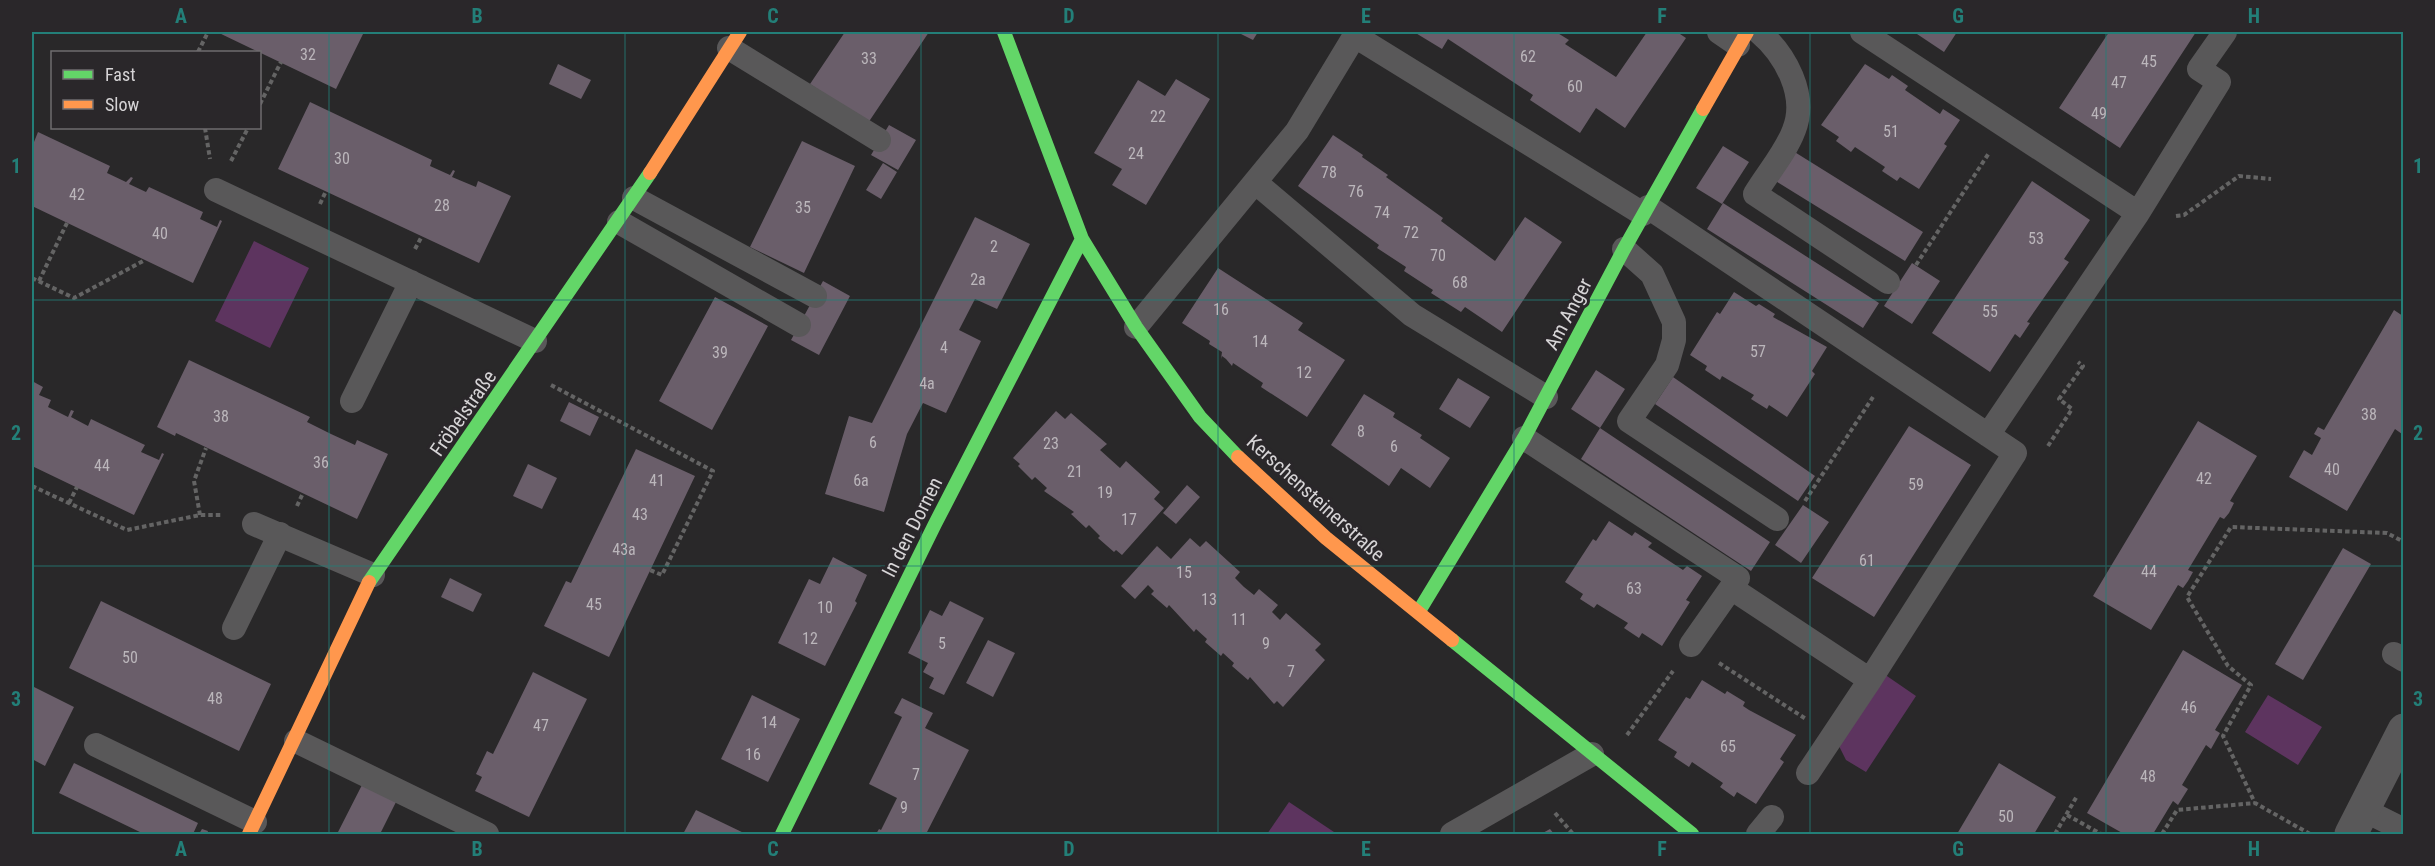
<svg xmlns="http://www.w3.org/2000/svg" width="2435" height="866" font-family="'Roboto Condensed',sans-serif">
<style>
.green{fill:#5d345f}
.building{fill:#6a5e6a}
.lines{fill:none;stroke-linecap:round;stroke-linejoin:round}
.path{stroke:#646464;stroke-width:4;stroke-dasharray:4.5 3;stroke-linecap:butt}
.lane{stroke:#595859;stroke-width:24}
.street{stroke:#595859;stroke-width:33}
.fast{stroke:#63d668;stroke-width:14}
.slow{stroke:#ff974d;stroke-width:14}
.grid{fill:none;stroke:#237f78;stroke-width:1.5;stroke-opacity:0.55}
.labels{text-anchor:middle;stroke-width:6;stroke-linejoin:round;paint-order:stroke}
.number-label{font-size:16px;fill:#bbb6bb}
.street-label{font-size:20px;fill:#d6d4d6;stroke:#2a272a}
.neatline{fill:none;stroke:#237f78;stroke-width:2}
.grid-label{font-size:20px;text-anchor:middle;font-weight:bold;fill:#237f78}
</style>
<rect width="100%" height="100%" fill="#292829"/>
<path class="green" d="M254 241 309 268 270 348 215 321Z
M1884 674 1916 696 1866 772 1846 760 1838 744Z
M2268 695 2322 727 2298 765 2245 732Z
M1289 802 1337 834H1267Z"/>
<path class="building" d="M217 32 361 33 364 32 336 89Z
M845 32H929L868 123 810 84Z
M1237 32H1258L1253 40Z
M1414 32H1556L1569 40 1565 44 1616 77 1647 32H1677L1686 38 1625 128 1596 108 1580 133 1530 100 1533 95 1448 39 1442 49Z
M1918 32H1957L1944 52 1917 34Z
M2109 32H2196L2120 148 2059 108Z
M558 64 591 80 581 99 549 84Z
M1865 64 1889 79 1892 75 1908 86 1905 90 1940 114 1943 109 1960 120 1944 144 1947 146 1919 189 1900 177 1897 181 1882 171 1885 167 1855 147 1851 152 1836 141 1839 137 1821 125Z
M1176 79 1210 99 1146 205 1112 185 1122 169 1094 153 1138 80 1165 96Z
M310 102 432 160 430 166 450 175 453 170 455 171 452 177 476 187 478 181 511 196 479 263 278 169Z
M889 125 916 140 898 170 871 155Z
M38 132 110 166 107 173 126 182 131 177 133 178 129 184 146 192 149 187 203 212 200 219 217 227 220 220 222 221 193 283 32 206V147Z
M1333 135 1363 155 1362 157 1388 175 1386 177 1443 218 1441 221 1495 261 1525 217 1562 242 1502 332 1465 307 1461 312 1431 293 1433 290 1404 271 1406 267 1377 248 1379 245 1298 186Z
M802 141 855 166 804 273 750 247Z
M1723 146 1749 162 1722 204 1696 188Z
M1793 151 1923 232 1905 261 1774 180Z
M883 163 897 172 881 199 866 190Z
M2032 181 2090 220 2064 259 2069 262 2027 322 2030 323 2020 338 2015 334 1990 372 1932 333Z
M1723 203 1879 303 1863 328 1707 229Z
M975 217 1030 244 997 309 975 299 959 330 981 341 946 413 923 403 907 434 884 512 825 494 849 416 872 423Z
M1912 263 1940 281 1912 324 1884 306Z
M1218 268 1303 323 1298 330 1345 360 1307 417 1261 387 1263 383 1233 363 1232 366 1226 359 1222 356 1221 359 1222 352 1209 344 1210 341 1182 323Z
M823 281 850 296 819 355 791 340Z
M1734 292 1756 306 1759 304 1775 314 1773 317 1827 347 1812 371 1815 374 1787 417 1769 405 1767 409 1751 399 1754 395 1722 376 1720 380 1705 370 1707 366 1690 355 1717 312 1720 314Z
M715 297 768 326 712 430 659 401Z
M2394 310 2403 316V432L2402 434 2395 429 2347 511 2289 477 2304 450 2312 455 2321 438 2314 434 2318 427 2324 430Z
M189 360 310 417 307 422 331 434 355 445 357 440 388 454 357 519 176 433 175 436 157 427Z
M1596 370 1625 389 1600 428 1571 409Z
M1673 377 1815 476 1798 501 1655 404Z
M1458 378 1490 397 1470 428 1439 409Z
M32 381 43 387 39 395 51 400 48 407 68 417 71 410 74 411 71 417 88 426 91 419 145 445 141 452 159 460 162 453 164 454 134 515 32 466Z
M1364 394 1395 413 1393 417 1422 435 1420 438 1450 458 1430 488 1401 468 1389 486 1331 445Z
M569 402 599 417 590 436 560 421Z
M1056 411 1065 419 1071 413 1107 444 1100 450 1120 468 1126 461 1160 492 1154 499 1164 508 1122 555 1116 550 1114 552 1098 538 1100 536 1089 525 1086 528 1071 514 1074 512 1044 491 1047 488 1035 477 1032 480 1018 466 1020 464 1013 458Z
M2198 421 2257 456 2230 501 2234 503 2229 513 2224 519 2220 517 2188 570 2193 572 2188 581 2183 588 2178 585 2151 630 2093 596Z
M1909 426 1971 465 1874 617 1812 578Z
M1600 428 1770 542 1751 571 1581 459Z
M636 449 695 476 609 657 544 626 566 581 571 583Z
M528 464 557 478 542 509 513 496Z
M1187 485 1200 497 1176 524 1163 513Z
M1803 505 1829 522 1801 563 1775 545Z
M1609 521 1632 536 1635 532 1652 543 1648 547 1683 570 1687 566 1702 576 1686 600 1690 602 1662 646 1642 633 1639 638 1624 628 1628 623 1597 604 1594 608 1580 599 1583 594 1565 582 1593 539 1596 541Z
M1190 538 1200 547 1206 541 1240 572 1235 578 1244 587 1254 595 1259 589 1278 605 1272 612 1280 620 1286 613 1321 644 1315 650 1325 660 1283 707 1277 701 1274 704 1250 677 1248 680 1232 666 1234 663 1223 653 1221 656 1205 642 1207 639 1196 629 1194 632 1169 605 1167 608 1151 594 1154 591 1148 585 1135 599 1121 586 1157 546 1171 559Z
M2343 548 2371 564 2303 680 2275 664Z
M833 557 867 575 855 601 857 603 825 666 778 643 809 579 820 584Z
M450 578 482 594 473 612 441 597Z
M101 601 271 684 239 751 69 668Z
M950 601 984 618 944 695 929 688 934 678 923 672 928 663 908 653 930 610 942 616Z
M988 640 1015 653 993 697 966 683Z
M2183 650 2242 685 2215 730 2220 733 2211 749 2206 745 2182 785 2188 789 2178 805 2173 801 2153 834H2124L2087 813Z
M533 672 587 699 529 817 475 791 482 777 476 774 487 751 493 754Z
M1702 680 1725 694 1727 691 1745 702 1743 706 1749 710 1796 735 1780 759 1784 762 1756 804 1737 792 1734 797 1720 787 1723 783 1692 762 1689 767 1674 757 1677 752 1658 740 1686 697 1690 699Z
M32 686 74 707 45 766 32 759Z
M752 695 800 719 768 782 721 759Z
M902 698 933 713 925 728 969 750 926 834H876L879 829 881 830 897 798 869 784 902 717 894 713Z
M74 763 198 823 193 834H144L59 793Z
M1999 763 2056 797 2034 834H1957Z
M363 783 397 800 380 834H337Z
M696 810 746 834H683Z
M202 829 208 831 207 834H199Z
M1550 829 1554 834H1541Z"/>
<g class="lines">
<path class="path" d="M198 52 208 32
M260 104 281 62
M205 128 210 159
M231 161 248 128
M320 204 326 191
M2176 216 2184 215 2239 176 2271 179
M415 249 422 236
M1916 265 1989 153
M32 278 74 298 145 260
M39 281 67 223
M551 385 713 471 662 575 650 570
M2048 446 2072 409 2059 399 2083 366 2078 362
M32 486 127 530 200 515H223
M1805 501 1873 397
M69 503 77 487
M297 506 303 493
M200 515 194 481 206 448
M1719 663 1806 719
M1627 735 1673 671
M1555 813 1573 834
M2067 815 2101 834
M2055 834 2077 796
M2162 834 2177 810 2255 803
M2310 834 2255 803 2223 736 2251 685 2228 666 2187 597 2231 527 2387 533 2404 542"/>
<path class="lane" d="M1719 32 1738 45
M1759 32C1785 54 1808 95 1794 130 1786 152 1767 174 1755 194L1888 282
M1862 32 2138 213
M1355 36 1643 214
M729 48 879 140
M1255 182 1412 315 1546 397
M216 190 535 341
M634 198 815 296
M619 222 799 325
M1624 249 1652 274 1674 322V340L1667 365 1629 421 1777 519
M1136 327 1297 131 1357 32
M352 401 411 282
M1988 435 2138 213 2219 82 2199 69 2225 32
M1524 438 1738 578 1731 588 1870 680 2015 453 1648 207
M254 524 373 575
M234 628 280 534
M1691 645 1731 588
M2394 654 2404 660
M296 741 487 834
M96 745 255 822
M1808 773 1870 680
M2364 810 2404 830
M1452 834 1592 754
M1758 834 1772 817"/>
<path class="street" d="M2351 834 2404 730"/>
<path class="fast" d="M1004 32 1082 239 1136 327 1200 417 1238 457
M369 582 650 173
M1419 611 1524 438 1624 249 1703 109
M1452 640 1692 834
M782 834 935 524 1082 239"/>
<path class="slow" d="M1703 109 1747 32
M650 173 740 32
M1238 457 1326 538 1452 640
M249 834 369 582"/>
</g>
<path class="grid" d="M329 32V834M625 32V834M921 32V834M1218 32V834M1514 32V834M1810 32V834M2106 32V834M32 300H2404M32 566H2404"/>
<g class="labels">
<g class="number-label">
<text x="308" y="60">32</text>
<text x="1528" y="62">62</text>
<text x="869" y="64">33</text>
<text x="2149" y="67">45</text>
<text x="2119" y="88">47</text>
<text x="1575" y="92">60</text>
<text x="2099" y="119">49</text>
<text x="1158" y="122">22</text>
<text x="1891" y="137">51</text>
<text x="1136" y="159">24</text>
<text x="342" y="164">30</text>
<text x="1329" y="178">78</text>
<text x="1356" y="197">76</text>
<text x="77" y="200">42</text>
<text x="442" y="211">28</text>
<text x="803" y="213">35</text>
<text x="1382" y="218">74</text>
<text x="1411" y="238">72</text>
<text x="160" y="239">40</text>
<text x="2036" y="244">53</text>
<text x="994" y="252">2</text>
<text x="1438" y="261">70</text>
<text x="978" y="285">2a</text>
<text x="1460" y="288">68</text>
<text x="1221" y="315">16</text>
<text x="1990" y="317">55</text>
<text x="1260" y="347">14</text>
<text x="944" y="353">4</text>
<text x="1758" y="357">57</text>
<text x="720" y="358">39</text>
<text x="1304" y="378">12</text>
<text x="927" y="389">4a</text>
<text x="2369" y="420">38</text>
<text x="221" y="422">38</text>
<text x="1361" y="437">8</text>
<text x="873" y="448">6</text>
<text x="1051" y="449">23</text>
<text x="1394" y="452">6</text>
<text x="321" y="468">36</text>
<text x="102" y="471">44</text>
<text x="2332" y="475">40</text>
<text x="1075" y="477">21</text>
<text x="2204" y="484">42</text>
<text x="657" y="486">41</text>
<text x="861" y="486">6a</text>
<text x="1916" y="490">59</text>
<text x="1105" y="498">19</text>
<text x="640" y="520">43</text>
<text x="1129" y="525">17</text>
<text x="624" y="555">43a</text>
<text x="1867" y="566">61</text>
<text x="2149" y="577">44</text>
<text x="1184" y="578">15</text>
<text x="1634" y="594">63</text>
<text x="1209" y="605">13</text>
<text x="594" y="610">45</text>
<text x="825" y="613">10</text>
<text x="1239" y="625">11</text>
<text x="810" y="644">12</text>
<text x="942" y="649">5</text>
<text x="1266" y="649">9</text>
<text x="130" y="663">50</text>
<text x="1291" y="677">7</text>
<text x="215" y="704">48</text>
<text x="2189" y="713">46</text>
<text x="769" y="728">14</text>
<text x="541" y="731">47</text>
<text x="1728" y="752">65</text>
<text x="753" y="760">16</text>
<text x="916" y="780">7</text>
<text x="2148" y="782">48</text>
<text x="904" y="813">9</text>
<text x="2006" y="822">50</text>
</g>
<g class="street-label">
<text transform="translate(1568 314) rotate(-62)" y="7">Am Anger</text>
<text transform="translate(463 413) rotate(-55)" y="7">Fröbelstraße</text>
<text transform="translate(1316 498) rotate(42)" y="7">Kerschensteinerstraße</text>
<text transform="translate(912 527) rotate(-63)" y="7">In den Dornen</text>
</g>
</g>
<rect width="2435" height="866" fill="none" stroke="#2a272a" stroke-width="66"/>
<rect x="51" y="51" width="210" height="78" fill="#2a272a" stroke="#6f6c6f" stroke-width="1.5"/>
<rect x="63" y="70" width="30" height="9" fill="#63d668" stroke="#6f6c6f" stroke-width="1.5"/>
<text x="105" y="81" font-size="18" fill="#d6d4d6">Fast</text>
<rect x="63" y="100" width="30" height="9" fill="#ff974d" stroke="#6f6c6f" stroke-width="1.5"/>
<text x="105" y="111" font-size="18" fill="#d6d4d6">Slow</text>
<rect x="33" y="33" width="2369" height="800" class="neatline"/>
<g class="grid-label">
<text x="181" y="23">A</text>
<text x="477" y="23">B</text>
<text x="773" y="23">C</text>
<text x="1069" y="23">D</text>
<text x="1366" y="23">E</text>
<text x="1662" y="23">F</text>
<text x="1958" y="23">G</text>
<text x="2254" y="23">H</text>
<text x="16" y="173">1</text>
<text x="2418" y="173">1</text>
<text x="16" y="440">2</text>
<text x="2418" y="440">2</text>
<text x="16" y="706">3</text>
<text x="2418" y="706">3</text>
<text x="181" y="856">A</text>
<text x="477" y="856">B</text>
<text x="773" y="856">C</text>
<text x="1069" y="856">D</text>
<text x="1366" y="856">E</text>
<text x="1662" y="856">F</text>
<text x="1958" y="856">G</text>
<text x="2254" y="856">H</text>
</g>
</svg>
